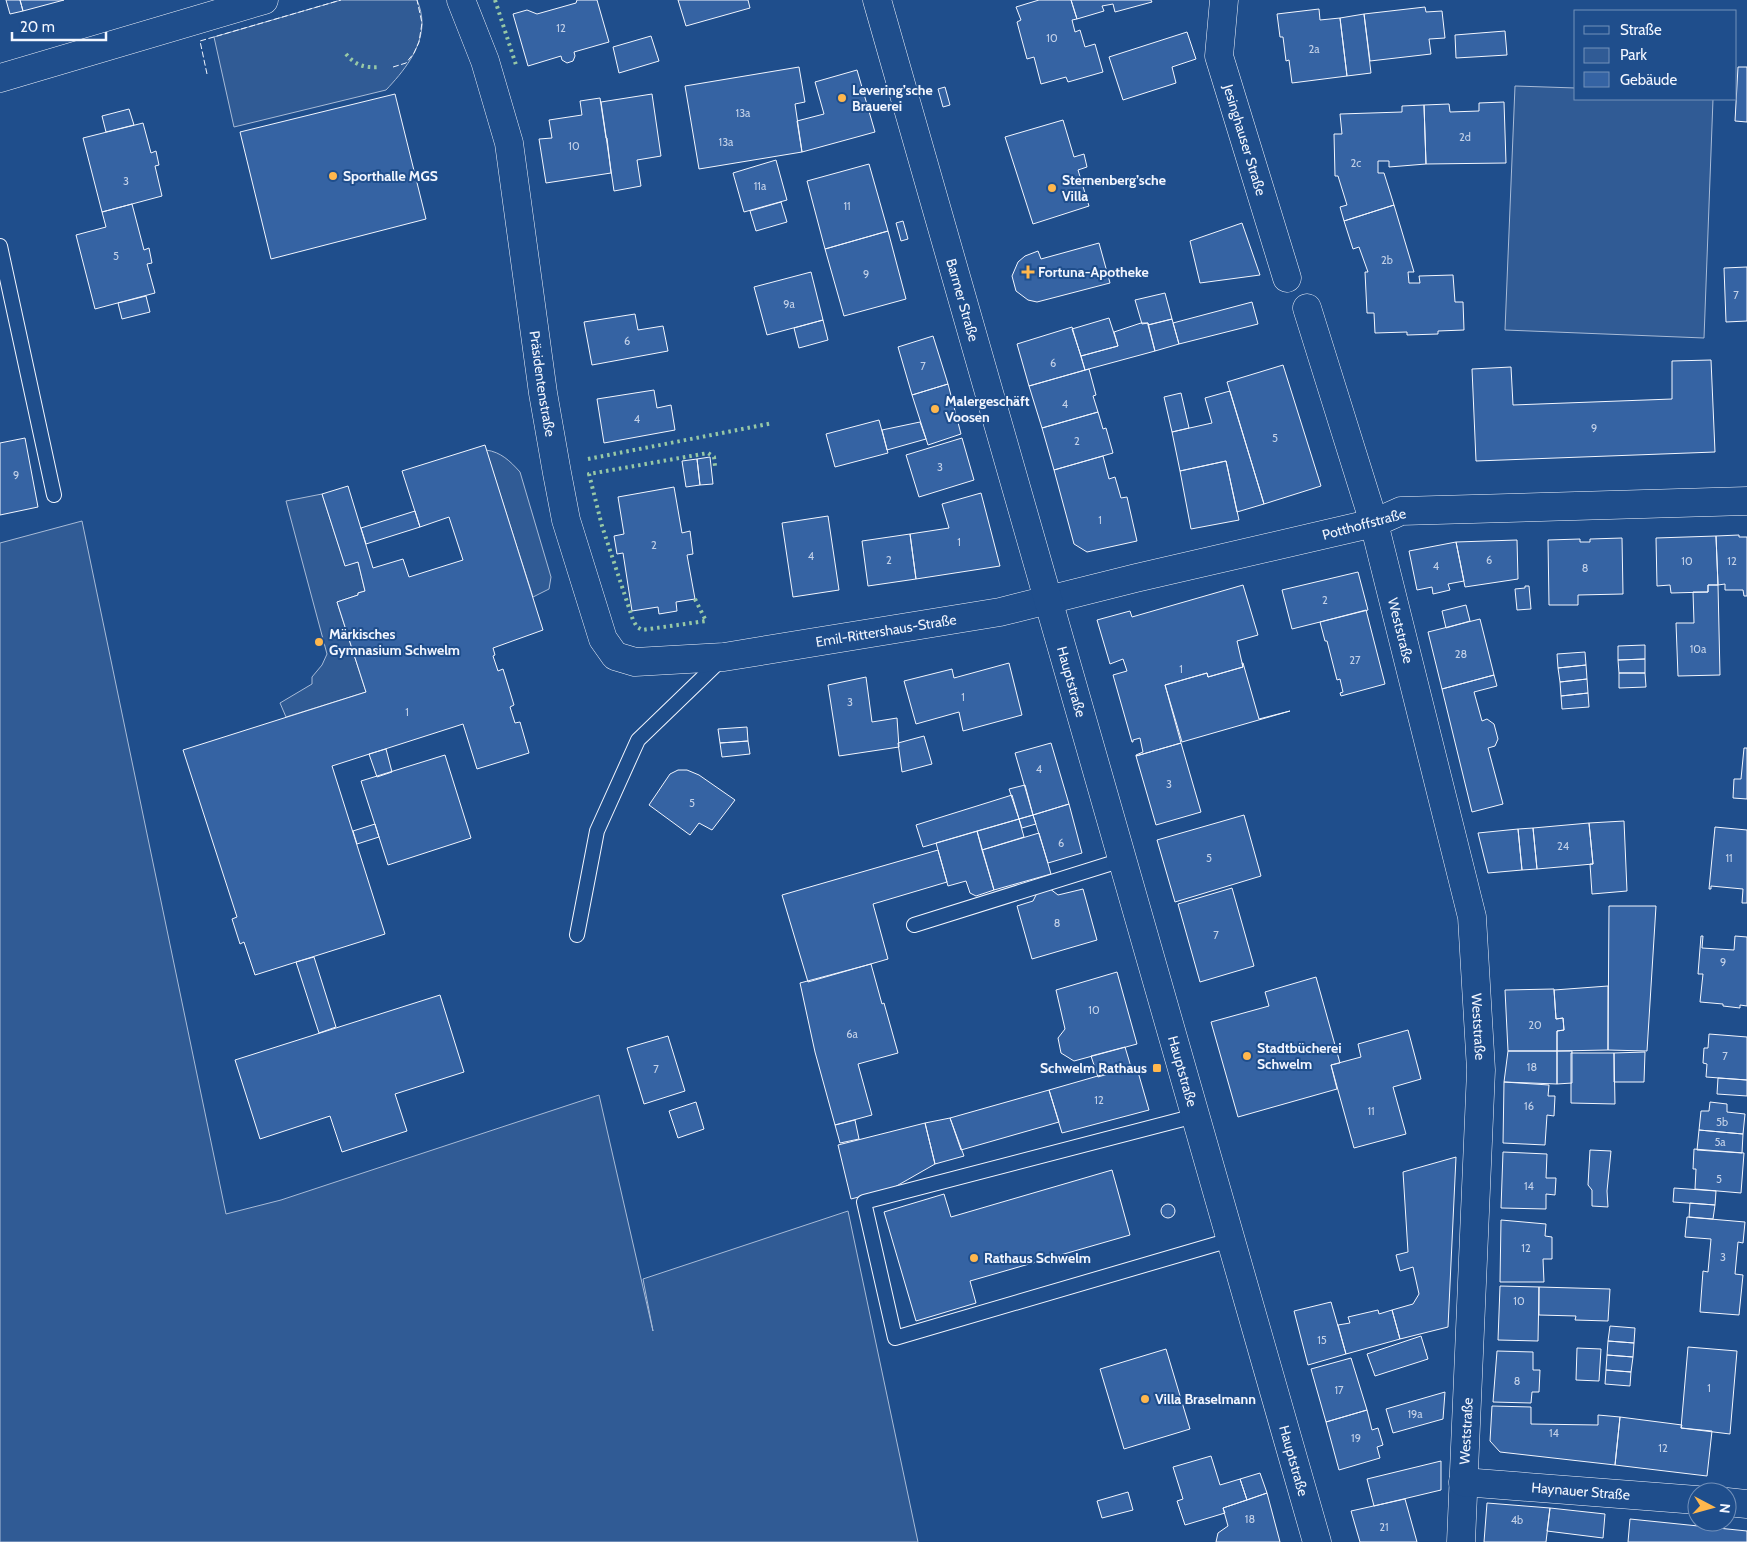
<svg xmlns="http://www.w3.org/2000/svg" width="1747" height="1542" font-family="Cabin,sans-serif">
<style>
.green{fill:#305b95;stroke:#a8bbd7}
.building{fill:#3563a3;stroke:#f2f6ff}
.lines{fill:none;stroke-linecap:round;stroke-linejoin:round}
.lane-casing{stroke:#f2f6ff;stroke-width:16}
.street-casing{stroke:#f2f6ff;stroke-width:29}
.secondary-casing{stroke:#f2f6ff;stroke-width:29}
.lane{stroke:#1f4e8c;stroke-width:14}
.street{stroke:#1f4e8c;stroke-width:28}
.secondary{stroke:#1f4e8c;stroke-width:28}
.hedge{stroke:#97c8a6;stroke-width:4;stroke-dasharray:2.5 4;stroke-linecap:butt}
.fence{stroke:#f2f6ff;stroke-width:1;stroke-dasharray:6 2.5;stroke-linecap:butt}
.poi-dot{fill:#ffb74d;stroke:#1f4e8c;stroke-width:2}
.labels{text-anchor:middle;stroke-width:4;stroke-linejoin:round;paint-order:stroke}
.number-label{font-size:11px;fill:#c3d1e8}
.poi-label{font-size:14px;font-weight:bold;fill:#f2f6ff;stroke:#1f4e8c;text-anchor:start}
.street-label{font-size:14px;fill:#f2f6ff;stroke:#1f4e8c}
</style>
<rect width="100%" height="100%" fill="#1f4e8c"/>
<path class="green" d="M341 0H417C420 7 422 15 422 23 422 49 403 72 386 90L234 127 214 37Z
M1515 86 1576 88V99H1713L1704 338 1505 330Z
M486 450C501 452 510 461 520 472L551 577 549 589 533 597Z
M322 494 345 565 358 562 365 591 358 593V595L337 602 366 692 286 717 280 703 312 684V677L322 665 327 654 286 501Z
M82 521 226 1214 281 1200 599 1095 653 1331 643 1279 848 1211 918 1542H0V543Z"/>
<path class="building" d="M6 0H20L23 11 10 14Z
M20 0H64L23 11Z
M577 0H597L609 42 574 52 575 56 573 61 567 63 562 60 561 56 528 66 513 14 527 10 537 14 576 3Z
M678 0H748L750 8 686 26Z
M1039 0H1071L1077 19 1072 20 1075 32 1080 30 1085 47 1095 44 1103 72 1068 82 1066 77 1041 84 1034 57 1027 59 1017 22 1021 20 1016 7Z
M1071 0H1151L1152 2 1115 12 1113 4 1102 6 1104 11 1077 19Z
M1425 7 1426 12 1442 11 1445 38 1429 39 1431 54 1370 61 1364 14Z
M1319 9 1320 20 1340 18 1347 76 1292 83 1289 60 1286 61 1283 37H1280L1277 14Z
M1364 14 1371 73 1347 76 1340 18Z
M1505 31 1507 55 1456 58 1455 35Z
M1187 32 1196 59 1172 67 1176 83 1123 100 1109 57Z
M651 36 659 61 619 73 613 47Z
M799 67 805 102 795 104 802 152 699 169 685 86Z
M1738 67H1747V122L1735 121Z
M857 70 875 132 802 152 797 121 824 114 815 82Z
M945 87 950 105 943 107 938 89Z
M395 94 426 219 271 259 240 132Z
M652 94 661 156 637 160 641 186 614 191 601 102Z
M600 98 606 138H607L611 173 546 183 539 139 552 138 549 120 582 115 580 101Z
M1504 102 1506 163 1426 164 1424 105 1449 104 1450 112 1479 111V103Z
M1424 105 1426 164 1389 167V161H1378V173H1384L1394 205 1344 221 1340 207 1347 205 1338 176H1335L1334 134H1342L1340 114 1402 112V106Z
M129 109 134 125 106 132 102 116Z
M1063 120 1074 157 1084 154 1087 167 1078 170 1089 206 1033 224 1005 137Z
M143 123 151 153 156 151 159 165 155 166 162 196 102 212 83 138Z
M776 160 787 200 744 212 733 173Z
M869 164 888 231 825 249 807 181Z
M781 202 787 222 756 231 750 211Z
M132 204 144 250 149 248 152 263 147 264 155 293 95 309 76 235 106 227 102 212Z
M1394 205 1414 272H1408L1409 283H1420L1419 276 1453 275 1455 302H1463L1464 330 1438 331V334L1407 335V332L1375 333 1374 313H1367L1365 272H1368L1359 247 1353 249 1344 221Z
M903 221 908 239 901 241 896 223Z
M1242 223 1260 275 1200 283 1190 241Z
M888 231 906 299 844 316 825 249Z
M1099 243 1110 283 1037 302 1028 300 1016 291 1012 276 1018 262 1025 256 1038 251 1041 259Z
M1747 267V321L1726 322 1724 268Z
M811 272 823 320 767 335 754 287Z
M1165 293 1172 319 1148 325V323L1142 324 1135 300Z
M146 296 150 312 122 319 118 303Z
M1252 302 1258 324 1179 344 1173 323Z
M635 314 638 330 663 326 668 351 592 365 584 322Z
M1109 318 1118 346 1081 356 1072 329Z
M1172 319 1179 344 1155 351 1148 325Z
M823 320 828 340 799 348 794 328Z
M1141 323H1148L1155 351 1085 370 1081 356 1118 346 1114 332Z
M1072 327 1085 370 1029 386 1017 344Z
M933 336 948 384 912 395 898 347Z
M1711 360 1715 452 1476 461 1472 369 1511 367 1513 405 1672 399V361Z
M1283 365 1321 486 1264 504 1227 382Z
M1089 369 1096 395 1093 396 1098 412 1042 428 1029 386Z
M948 384 961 434 928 445 912 395Z
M654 390 657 408 671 405 675 430 604 443 597 399Z
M1230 391 1264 504 1237 512 1226 461 1180 471 1172 432 1212 423 1205 398Z
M1181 393 1189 428 1172 432 1164 397Z
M1098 412 1103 429 1106 428 1113 453 1054 470 1042 428Z
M879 420 888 453 835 467 826 434Z
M920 422 926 439 887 450 882 430Z
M25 438 38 507 0 515V443Z
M962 438 974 480 919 497 906 455Z
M485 445 543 630 493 648 495 655 493 656 498 671 503 669 514 705 510 707 515 723 520 722 529 753 477 769 463 724 332 766 385 934 255 975 244 942 240 944 232 919 237 917 183 750 366 692 337 602 358 595V593L365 591 358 562 345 566 322 494 348 486 373 568 403 559 409 577 463 560 449 517 420 527 402 471Z
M1103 456 1109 479 1115 477 1121 498 1127 497 1137 541 1087 552 1074 544 1054 470Z
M710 457 713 484 700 485 697 459Z
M697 459 700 485 686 487 682 461Z
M1226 461 1239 520 1191 529 1180 471Z
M674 487 682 533 690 531 693 554 687 555 695 599 676 602 677 611 659 614 658 607 632 611 623 553 617 554 614 536 624 534 618 497Z
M981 493 1000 566 916 579 910 534 949 528 942 504Z
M415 511 420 527 366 544 361 528Z
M828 516 839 590 793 597 782 523Z
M910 534 916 579 868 586 862 541Z
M1739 535V537H1747V596H1744L1743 590H1725V584L1718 585 1716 536Z
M1716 536 1718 585H1708V592L1671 593 1670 585 1657 586 1656 538Z
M1622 538 1623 594 1578 595V605H1549L1548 540 1580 539V542H1590V539Z
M1517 540 1518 579 1465 587 1456 542Z
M1456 542 1464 581 1448 584 1450 590 1433 594 1432 587 1417 590 1409 551Z
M1358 572 1368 610 1292 629 1282 590Z
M1243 585 1258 635 1237 641 1243 667 1208 677 1207 673 1165 685 1181 743 1136 756V755L1143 752 1140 738 1133 740V742H1132L1113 675 1127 671 1123 659 1110 664 1097 620 1130 611 1132 617Z
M1708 585H1718L1720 675 1678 676 1676 623H1694L1693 592H1708Z
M1525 586H1529L1531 609 1517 610 1515 589 1525 588Z
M1466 605 1470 621 1446 628 1442 611Z
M1366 610 1385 684 1341 696 1340 693 1343 692 1340 679 1337 680 1327 641H1325L1320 622Z
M1480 619 1494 675 1442 689 1428 632Z
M1645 645V659L1618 660V646Z
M1585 652 1586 665 1558 668 1557 654Z
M1645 659V673H1619L1618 660Z
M1009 663 1022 715 963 731 959 712 916 724 904 681 952 669 954 678Z
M1242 663H1243L1259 719 1290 711 1182 742 1165 685 1207 673 1208 677 1243 667Z
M1586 665 1587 679 1560 682 1558 668Z
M1619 673H1645L1646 687 1619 688Z
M1494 675 1497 686 1474 692 1482 721 1487 719 1494 724 1498 739 1495 746 1488 748 1503 804 1472 812 1442 689Z
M866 677 872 722 897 718 899 747 839 756 828 685Z
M1587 679 1588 693 1561 696 1560 682Z
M1588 693 1589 707 1562 709 1561 696Z
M747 727 748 741 720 743 718 729Z
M924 736 932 764 902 772 898 743Z
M748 741 750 754 722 757 720 743Z
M1051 743 1069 804 1033 815 1015 753Z
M1181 743 1201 812 1156 825 1136 756Z
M1744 748H1747V799L1733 798 1734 779H1741Z
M386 749 392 772 377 777 369 754Z
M445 755 471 838 388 865 361 781Z
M678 770H687L699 775 735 800 712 830 699 823 690 835 649 805 670 774Z
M1025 785 1033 815 1019 819 1009 789Z
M1012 795 1019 819 923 847 916 825Z
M1069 804 1082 853 1048 863 1033 815Z
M1033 815 1036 824 1022 828 1019 819Z
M1244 815 1261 876 1175 902 1157 840Z
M1019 819 1024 837 982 850 977 831Z
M1624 821 1627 891 1592 894 1590 864H1593L1589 823Z
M1589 823 1593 864 1537 869 1533 828Z
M375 824 379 837 357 844 353 831Z
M1715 827 1747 830V903H1742L1743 889 1711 886V889H1709Z
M1533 828 1537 869 1522 870 1518 829Z
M1518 829 1522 870 1488 873 1478 833Z
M977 831 994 890 976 896 970 893 966 881 948 886 936 843Z
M1039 833 1051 874 994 890 982 850Z
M938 850 947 882 873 904 888 959 808 982 782 895Z
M1049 888 1058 895 1083 889 1097 940 1032 959 1017 906 1033 901 1038 891Z
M1232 888 1254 966 1200 982 1178 904Z
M1609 906H1656L1647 1051 1608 1050Z
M1701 936H1703L1702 948 1734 950 1735 936 1747 937V1006L1740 1005V1008L1723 1006V1004L1700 1002 1703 974H1698Z
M314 957 336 1027 319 1033 296 962Z
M871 964 882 1004 884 1003 898 1053 858 1064 872 1115 835 1125 815 1052 800 983Z
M1117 972 1137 1044 1074 1061 1061 1053 1058 1038 1065 1029 1056 990Z
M1316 977 1340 1063 1331 1065 1337 1089 1238 1117 1211 1022 1269 1006 1265 992Z
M1608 986V1050L1557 1051V1031L1564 1030 1563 1018 1556 1019 1554 990Z
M1554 989 1556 1019 1563 1018 1564 1030 1557 1031V1051H1508L1505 990Z
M440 995 464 1072 395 1094 407 1131 342 1152 330 1116 260 1139 235 1060Z
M1408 1030 1421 1079 1393 1087 1406 1134 1354 1148 1331 1065 1361 1057 1358 1044Z
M1709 1034 1747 1037V1080L1706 1077 1707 1064 1703 1063 1704 1048H1708Z
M668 1036 685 1091 644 1104 627 1048Z
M1125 1047 1131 1067 1098 1077 1091 1056Z
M1508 1051H1557V1084L1504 1082Z
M1557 1051H1572V1083L1557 1084Z
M1645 1052 1644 1082H1614V1053Z
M1571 1053H1614L1615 1104 1571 1103Z
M1136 1065 1149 1110 1062 1133 1049 1090Z
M1718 1078 1747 1080V1096L1717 1094Z
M1504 1082 1549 1085 1548 1096H1555L1554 1116 1547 1115 1545 1145 1503 1143Z
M1049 1090 1059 1122 961 1150 950 1118Z
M696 1102 704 1129 678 1138 669 1111Z
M1710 1102 1727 1104V1112L1745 1114 1743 1134 1699 1130 1701 1111H1709Z
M950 1118 964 1156 935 1164 925 1123Z
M855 1120 859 1139 840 1143 835 1125Z
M925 1123 935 1164 893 1188 851 1199 838 1145Z
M1699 1130 1743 1134 1742 1153 1697 1150Z
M1694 1149 1744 1153 1741 1193 1695 1189 1696 1169H1693Z
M1590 1150 1611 1151 1607 1191 1608 1207 1592 1206V1190L1588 1185Z
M1503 1152 1547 1154 1546 1178H1556L1555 1195 1546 1194V1209L1501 1208Z
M1456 1157 1448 1327 1400 1339 1392 1310 1413 1304 1419 1294 1413 1267 1400 1271 1396 1255 1408 1252 1403 1172Z
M1112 1170 1130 1235 970 1281 976 1303 916 1321 884 1212 944 1194 951 1217Z
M1674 1188 1716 1191 1715 1205 1673 1202Z
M1690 1203 1715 1205 1713 1219 1689 1217Z
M1161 1211a7 7 0 1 1 14 0a7 7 0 1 1-14 0Z
M1687 1217 1745 1222 1743 1243 1738 1242 1735 1274 1743 1275 1739 1315 1700 1312 1703 1271 1708 1272 1711 1239 1685 1237Z
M1501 1220 1546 1224 1545 1236 1552 1237V1259H1543L1544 1282H1500Z
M1500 1286 1539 1287 1538 1341 1498 1340Z
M1539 1287 1610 1289 1608 1321 1575 1320 1576 1316 1539 1315Z
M1331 1302 1346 1354 1308 1365 1294 1311Z
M1378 1310 1379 1314 1392 1310 1400 1339 1346 1354 1338 1325 1350 1323 1348 1317Z
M1610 1326 1635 1328 1634 1343 1608 1341Z
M1421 1336 1428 1359 1375 1376 1367 1354Z
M1608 1341 1634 1343 1633 1357 1607 1355Z
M1688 1347 1737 1351 1730 1434 1681 1428Z
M1577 1348 1601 1349 1599 1381 1576 1380Z
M1166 1349 1190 1429 1124 1449 1100 1369Z
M1497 1351 1533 1352V1370H1540L1539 1392H1532L1531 1403 1493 1402Z
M1607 1355 1633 1357 1631 1372 1606 1370Z
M1351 1358 1367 1410 1326 1422 1311 1369Z
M1606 1370 1631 1372 1630 1386 1605 1384Z
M1445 1392 1443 1419 1393 1433 1386 1409Z
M1492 1406 1531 1407V1424L1598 1425V1415L1620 1417 1615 1465 1500 1452 1490 1441Z
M1367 1410 1372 1430 1378 1428 1383 1445 1377 1447 1380 1458 1339 1470 1326 1422Z
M1620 1417 1682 1425 1681 1428 1712 1431 1707 1476 1615 1465Z
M1211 1456 1220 1485 1240 1479 1247 1500 1223 1508 1225 1513 1185 1525 1177 1501 1183 1499 1173 1467Z
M1441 1461V1490L1374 1506 1367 1479Z
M1260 1473 1267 1493 1247 1500 1240 1479Z
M1128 1492 1133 1510 1102 1518 1097 1501Z
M1267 1493 1280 1542H1216L1218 1533 1228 1526 1223 1508Z
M1405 1499 1417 1542H1360L1351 1511Z
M1487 1503 1550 1508 1546 1542H1484Z
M1550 1508 1605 1514 1603 1538 1547 1531Z
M1630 1519 1747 1531V1542H1628Z"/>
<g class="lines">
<defs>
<path id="lane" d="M0 246 54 495
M914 925 1122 860
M577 935 597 831 638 740 722 659
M1195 1116 864 1202 895 1338 1230 1240"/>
<g id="street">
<path id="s1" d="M461 0 485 61 509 143 543 393 557 473 566 520 603 639 615 656 635 662 724 657 1000 612 1136 578 1374 523 1401 511 1747 501"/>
<path id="s2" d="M1224 0 1219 56 1287 278"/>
<path d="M0 78 264 0"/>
<path id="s3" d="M1307 308 1374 523 1472 917 1481 1070 1461 1542"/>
<path id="s4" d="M1463 1482 1697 1500"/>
<path d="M1727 1502 1747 1504"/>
</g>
<g id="secondary">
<path id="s5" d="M877 0 1317 1542"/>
</g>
</defs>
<use href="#lane" class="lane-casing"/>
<use href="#street" class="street-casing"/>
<use href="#secondary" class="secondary-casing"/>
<use href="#lane" class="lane"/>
<use href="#street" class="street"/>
<use href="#secondary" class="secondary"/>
<path class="hedge" d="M495 0 517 68
M346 54C356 66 365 68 380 67
M588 459 773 423
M695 599 706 621 642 630 637 627 633 620 602 526 589 474 708 453 714 457 715 466"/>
<path class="fence" d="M393 67 406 63 414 53 419 42 422 23 417 0
M207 74 200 41 341 0"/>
</g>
<g class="poi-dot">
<circle cx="842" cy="98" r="5"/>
<circle cx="333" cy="176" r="5"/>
<circle cx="1052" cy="188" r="5"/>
<path d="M1025.5 264.5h5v5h5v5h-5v5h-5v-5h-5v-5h5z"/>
<circle cx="935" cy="409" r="5"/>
<circle cx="319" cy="642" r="5"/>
<circle cx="1247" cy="1056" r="5"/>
<rect x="1152" y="1063" width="10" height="10" rx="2.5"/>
<circle cx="974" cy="1258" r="5"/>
<circle cx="1145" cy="1399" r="5"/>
</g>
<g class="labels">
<g class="number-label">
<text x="561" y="32">12</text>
<text x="1052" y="42">10</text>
<text x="1314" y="53">2a</text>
<text x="743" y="117">13a</text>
<text x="1465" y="141">2d</text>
<text x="726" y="146">13a</text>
<text x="574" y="150">10</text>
<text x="1356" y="167">2c</text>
<text x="126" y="185">3</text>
<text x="760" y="190">11a</text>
<text x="847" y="210">11</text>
<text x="116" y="260">5</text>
<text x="1387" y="264">2b</text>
<text x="866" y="278">9</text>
<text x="1736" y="299">7</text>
<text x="789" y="308">9a</text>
<text x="627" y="345">6</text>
<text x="1053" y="367">6</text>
<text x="923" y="370">7</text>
<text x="1065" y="408">4</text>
<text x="637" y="423">4</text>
<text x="1594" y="432">9</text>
<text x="1275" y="442">5</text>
<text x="1077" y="445">2</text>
<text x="940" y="471">3</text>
<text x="16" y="479">9</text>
<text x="1100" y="524">1</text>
<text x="959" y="546">1</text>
<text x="654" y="549">2</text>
<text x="811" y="560">4</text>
<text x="889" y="564">2</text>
<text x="1489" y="564">6</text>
<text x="1687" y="565">10</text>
<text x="1732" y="565">12</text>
<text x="1436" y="570">4</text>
<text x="1585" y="572">8</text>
<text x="1325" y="604">2</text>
<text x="1698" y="653">10a</text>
<text x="1461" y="658">28</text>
<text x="1355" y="664">27</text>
<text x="1181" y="673">1</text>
<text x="963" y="701">1</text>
<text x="850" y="706">3</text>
<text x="407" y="716">1</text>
<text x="1039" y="773">4</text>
<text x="1169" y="788">3</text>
<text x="692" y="807">5</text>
<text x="1061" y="847">6</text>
<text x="1563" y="850">24</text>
<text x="1209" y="862">5</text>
<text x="1729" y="862">11</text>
<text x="1057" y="927">8</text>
<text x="1216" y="939">7</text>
<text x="1723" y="966">9</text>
<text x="1094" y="1014">10</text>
<text x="1535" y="1029">20</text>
<text x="852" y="1038">6a</text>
<text x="1725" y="1060">7</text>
<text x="1532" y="1071">18</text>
<text x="656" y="1073">7</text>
<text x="1099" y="1104">12</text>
<text x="1529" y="1110">16</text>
<text x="1371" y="1115">11</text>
<text x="1722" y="1126">5b</text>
<text x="1720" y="1146">5a</text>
<text x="1719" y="1183">5</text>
<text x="1529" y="1190">14</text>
<text x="1526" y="1252">12</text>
<text x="1723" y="1261">3</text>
<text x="1519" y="1305">10</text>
<text x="1322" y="1344">15</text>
<text x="1517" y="1385">8</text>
<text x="1709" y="1392">1</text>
<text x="1339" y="1394">17</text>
<text x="1415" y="1418">19a</text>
<text x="1554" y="1437">14</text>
<text x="1356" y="1442">19</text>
<text x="1663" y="1452">12</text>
<text x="1250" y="1523">18</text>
<text x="1517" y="1524">4b</text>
<text x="1384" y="1531">21</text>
</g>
<g class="poi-label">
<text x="852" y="95">Levering’sche<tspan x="852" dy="16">Brauerei</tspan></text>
<text x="343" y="181">Sporthalle MGS</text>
<text x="1062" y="185">Sternenberg’sche<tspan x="1062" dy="16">Villa</tspan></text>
<text x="1038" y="277">Fortuna-Apotheke</text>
<text x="945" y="406">Malergeschäft<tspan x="945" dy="16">Voosen</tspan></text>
<text x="329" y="639">Märkisches<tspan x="329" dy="16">Gymnasium Schwelm</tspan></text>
<text x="1257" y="1053">Stadtbücherei<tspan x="1257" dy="16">Schwelm</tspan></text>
<text x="1147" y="1073" text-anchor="end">Schwelm Rathaus</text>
<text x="984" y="1263">Rathaus Schwelm</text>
<text x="1155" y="1404">Villa Braselmann</text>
</g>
<g class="street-label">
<text dy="5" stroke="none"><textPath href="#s2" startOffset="144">Jesinghauser Straße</textPath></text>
<text dy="5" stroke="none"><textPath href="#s5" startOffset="312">Barmer Straße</textPath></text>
<text dy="5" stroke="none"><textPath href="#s1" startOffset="394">Präsidentenstraße</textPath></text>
<text transform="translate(1364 524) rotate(-15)" y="5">Potthoffstraße</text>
<text dy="5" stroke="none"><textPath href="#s1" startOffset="952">Emil-Rittershaus-Straße</textPath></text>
<text dy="5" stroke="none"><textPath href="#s3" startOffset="336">Weststraße</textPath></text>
<text dy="5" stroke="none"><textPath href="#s5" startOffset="709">Hauptstraße</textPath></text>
<text dy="5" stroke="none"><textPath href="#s3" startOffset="741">Weststraße</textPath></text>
<text dy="5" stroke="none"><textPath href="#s5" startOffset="1114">Hauptstraße</textPath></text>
<text transform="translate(1466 1431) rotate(-87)" y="5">Weststraße</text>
<text dy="5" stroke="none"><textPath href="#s5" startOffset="1519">Hauptstraße</textPath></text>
<text dy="5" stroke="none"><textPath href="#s4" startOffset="118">Haynauer Straße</textPath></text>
</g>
</g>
<rect x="1574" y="10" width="162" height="90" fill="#1f4e8c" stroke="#7391ba"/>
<rect x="1584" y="26" width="25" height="8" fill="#1f4e8c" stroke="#7391ba"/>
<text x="1620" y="35" font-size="15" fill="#f2f6ff">Straße</text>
<rect x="1584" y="48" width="25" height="15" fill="#305b95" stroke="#7391ba"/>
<text x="1620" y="60" font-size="15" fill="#f2f6ff">Park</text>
<rect x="1584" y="72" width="25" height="15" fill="#3563a3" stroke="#7391ba"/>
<text x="1620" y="85" font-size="15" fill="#f2f6ff">Gebäude</text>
<g transform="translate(1712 1507) rotate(96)"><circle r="24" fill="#1f4e8c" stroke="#7391ba"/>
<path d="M0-4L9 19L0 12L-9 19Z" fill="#ffb74d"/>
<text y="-8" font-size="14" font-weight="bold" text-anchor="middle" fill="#f2f6ff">N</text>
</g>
<path d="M12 32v8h94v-8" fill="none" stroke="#f2f6ff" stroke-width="2.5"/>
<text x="20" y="32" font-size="15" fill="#f2f6ff" stroke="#1f4e8c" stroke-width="4" paint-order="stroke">20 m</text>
</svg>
